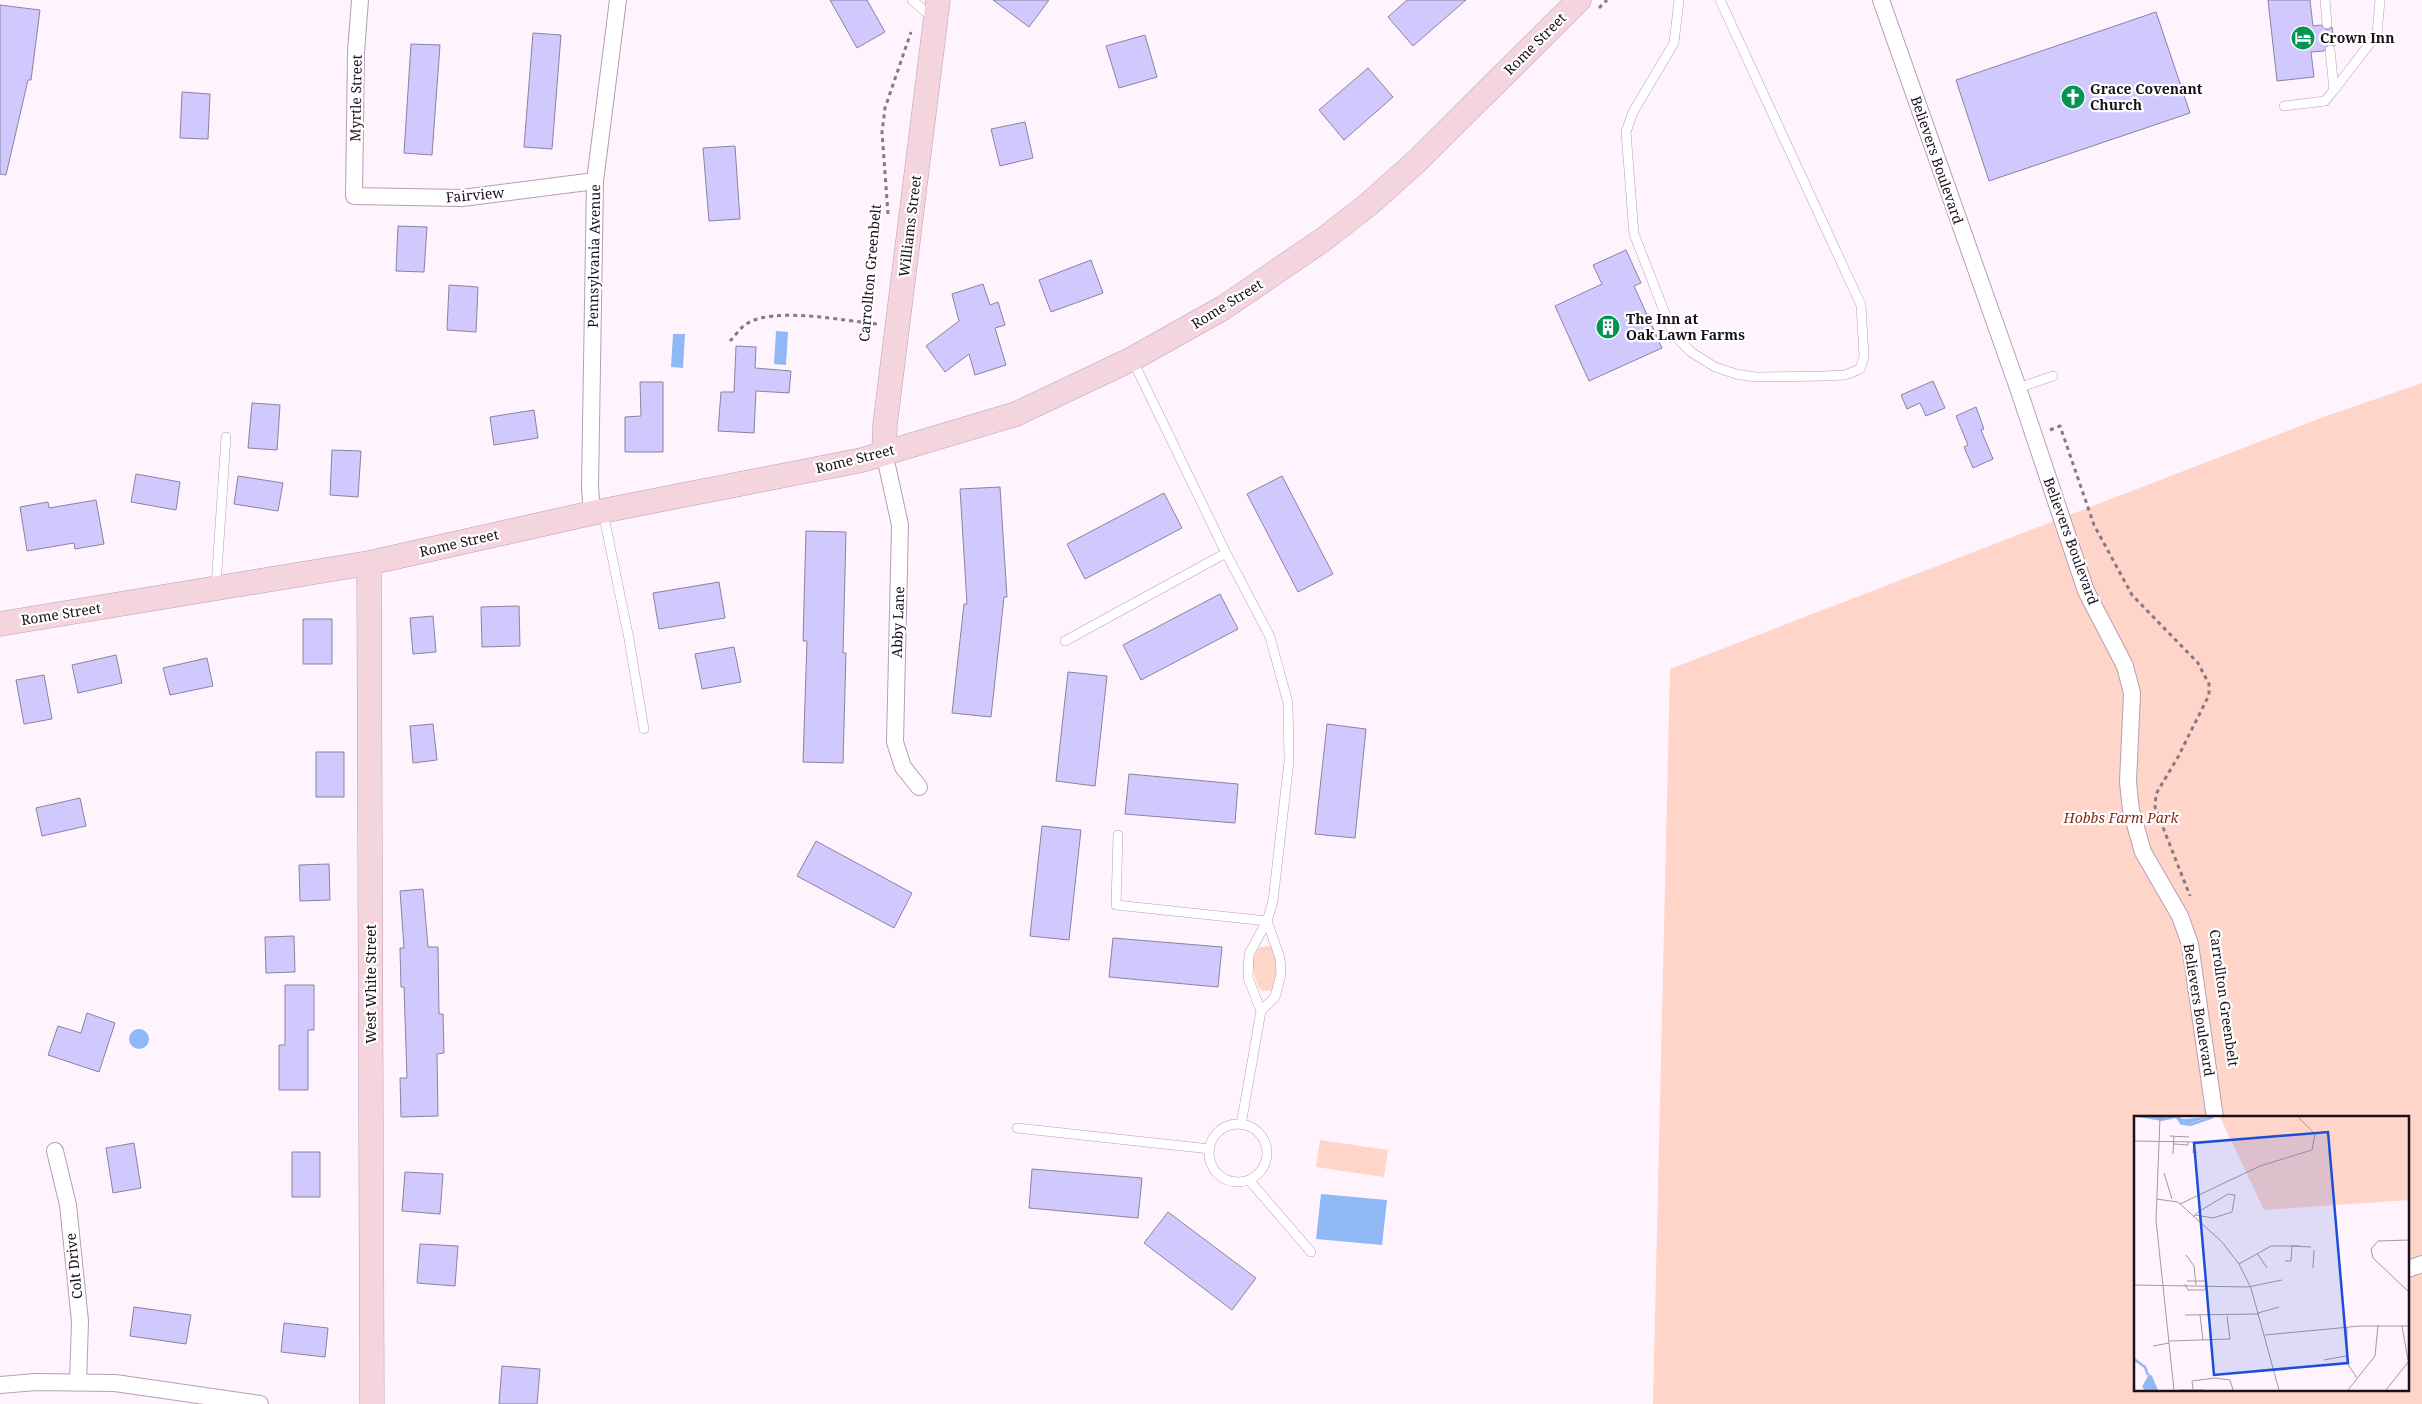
<svg xmlns="http://www.w3.org/2000/svg" width="2422" height="1404" font-family="'Noto Serif',serif">
<style>
.green{fill:#ffd4c9;fill-rule:evenodd}
.water{fill:#90b8f4}
.building{fill:#d1c8fd;stroke:#8883a1}
.lines{fill:none;stroke-linecap:round;stroke-linejoin:round}
.lane-casing{stroke:#b79db6;stroke-width:10}
.street-casing{stroke:#b79db6;stroke-width:18}
.secondary-casing{stroke:#b79db6;stroke-width:25}
.path{stroke:#847a83;stroke-width:3;stroke-dasharray:4 4;stroke-linecap:butt}
.lane{stroke:#fff;stroke-width:9}
.street{stroke:#fff;stroke-width:16}
.secondary{stroke:#f4d5de;stroke-width:24}
.labels{text-anchor:middle;stroke-width:4.5;stroke-linejoin:round;paint-order:stroke}
.poi-label{font-size:14px;font-weight:bold;fill:#191019;stroke:#fff;text-anchor:start}
.street-label{font-size:14px;fill:#191019;stroke:#fff}
.park-label{font-size:14px;font-style:italic;fill:#812e17;stroke:#fff}
.inset-river{fill:none;stroke:#90b8f4;stroke-width:2.5}
.inset-road{fill:none;stroke:#a399a2;stroke-width:1}
.view{fill:#1d4ed8;fill-opacity:0.15;stroke:#1d4ed8;stroke-width:2.5}
.inset-edge{fill:none;stroke:#191019;stroke-width:2.5}
</style>
<rect width="100%" height="100%" fill="#fff4fe"/>
<path class="green" d="M2422 383V1404H1653L1670 669 2321 418ZM2136 1118H2408V1390H2136Z
M1271 946C1281 957 1276 977 1275 990L1263 991 1259 988C1253 975 1249 958 1260 947Z
M1320 1140 1388 1150 1384 1177 1316 1167Z"/>
<path class="water" d="M776 331 788 332 786 365 774 364Z
M673 334H685L683 368 671 367Z
M129 1039a10 10 0 1 1 20 0a10 10 0 1 1-20 0Z
M1321 1194 1387 1200 1382 1245 1316 1239Z"/>
<path class="building" d="M830 0H867L885 32 857 48Z
M993 0H1049L1029 27Z
M1407 0H1466L1413 46 1388 17Z
M2268 0H2310L2313 26 2321 25 2327 30 2332 27 2335 46 2329 44 2324 51 2311 52 2314 77 2277 81Z
M0 5 40 10 31 80H28L6 175 0 174Z
M2156 12 2190 113 1989 181 1956 80Z
M533 33 561 35 552 149 524 147Z
M1145 35 1157 77 1119 88 1106 46Z
M411 44 440 45 432 155 404 153Z
M1368 68 1393 97 1344 140 1319 110Z
M182 92 210 94 208 139 180 138Z
M1025 122 1033 158 1000 166 991 129Z
M735 146 740 219 709 221 703 148Z
M398 226 427 227 424 272 396 271Z
M1626 250 1641 283 1634 286 1662 348 1589 381 1555 306 1602 284 1593 265Z
M1091 260 1103 293 1051 312 1039 280Z
M983 284 990 305 998 302 1005 325 995 328 1006 365 975 375 969 354 945 372 926 346 959 321 952 294Z
M449 285 478 287 476 332 447 330Z
M736 346 756 347 755 368 791 371 789 393 756 391 754 433 718 431 721 392H734Z
M1933 381 1945 408 1926 416 1920 403 1907 409 1901 395Z
M640 382H663V452H625V417L641 416Z
M252 403 280 405 277 450 248 448Z
M1976 407 1984 429 1981 430 1993 459 1973 468 1964 447 1968 445 1956 416Z
M534 410 538 438 494 445 490 417Z
M332 450 361 451 358 497 330 495Z
M136 474 180 482 176 510 131 502Z
M238 476 283 483 278 511 234 504Z
M1282 476 1333 574 1298 592 1247 494Z
M1000 487 1007 597H1004L991 717 952 713 964 604H967L960 489Z
M1164 493 1182 528 1085 579 1067 544Z
M96 500 104 544 75 549 74 543 27 551 20 507 48 502 49 508Z
M806 531 846 532 843 653H846L843 763 803 762 807 641H803Z
M719 582 725 618 659 629 653 593Z
M1220 594 1238 629 1141 680 1123 645Z
M519 606 520 646 482 647 481 607Z
M433 616 436 652 413 654 410 618Z
M303 619H332V664H303Z
M734 647 741 682 702 689 695 654Z
M116 655 122 683 78 693 72 665Z
M207 658 213 686 170 695 163 668Z
M1068 672 1107 676 1095 786 1056 781Z
M44 675 52 719 24 724 16 680Z
M433 724 437 760 413 763 410 726Z
M1327 724 1366 729 1355 838 1315 834Z
M316 752H344V797H316Z
M1129 774 1238 784 1235 823 1125 814Z
M80 798 86 826 42 836 36 808Z
M1042 826 1081 830 1069 940 1030 936Z
M816 841 912 893 894 928 797 876Z
M329 864 330 900 300 901 299 865Z
M423 889 428 947H438L439 1014H443L444 1053 437 1054 438 1116 401 1117 400 1078H407L404 987H401L400 948H404L400 891Z
M294 936 295 972 266 973 265 937Z
M1113 938 1222 947 1218 987 1109 977Z
M285 985H314V1030H308V1090H279V1045H285Z
M87 1013 115 1023 99 1072 48 1055 58 1026 81 1033Z
M134 1143 141 1188 113 1193 106 1148Z
M292 1152H320V1197H292Z
M1032 1169 1142 1178 1138 1218 1029 1208Z
M405 1172 443 1174 440 1214 402 1211Z
M1168 1212 1256 1278 1232 1310 1144 1243Z
M420 1244 458 1246 455 1286 417 1283Z
M134 1307 191 1315 186 1344 130 1336Z
M284 1323 328 1328 325 1357 281 1352Z
M502 1366 540 1369 537 1404H499Z"/>
<g class="lines">
<defs>
<path id="lane" d="M912 0 933 18
M1679 0 1674 43 1633 112 1626 132 1634 234 1673 334 1691 352 1715 367 1736 374 1755 377 1824 376 1845 375 1860 369 1864 357 1861 305 1720 0
M2325 0 2327 24
M2330 50 2334 90 2377 34 2380 0
M2284 106 2325 101 2334 90
M1132 359 1226 553 1270 637 1288 703 1289 761 1273 901 1267 921 1249 954 1248 978 1261 1011
M2018 388 2053 376
M603 512 629 639 644 729
M216 586 226 437
M1065 641 1226 553
M1118 835 1116 905 1267 921
M1209 1153a29 29 0 1 1 58 0a29 29 0 1 1-58 0Z
M1241 1125 1261 1011 1275 997 1281 974 1280 958 1267 921
M1017 1128 1210 1149
M1249 1180 1311 1252"/>
<path id="street" d="M360 0 356 52 354 196 462 198 595 181
M1881 0 2018 388 2086 591 2125 666 2132 693 2128 782 2131 810 2143 852 2180 916 2190 944 2215 1118
M884 452 900 525 895 742 903 767 919 787
M592 513 590 487 595 181 618 0
M55 1151 68 1205 80 1321 78 1383
M2408 1269 2422 1264
M0 1385 36 1382 115 1383 260 1404"/>
<path id="secondary" d="M884 452 885 425 938 0
M369 563 372 1404
M0 624 369 563 592 513 862 460 1016 414 1132 359 1223 308 1324 239 1369 204 1417 161 1579 0"/>
</defs>
<use href="#lane" class="lane-casing"/>
<use href="#street" class="street-casing"/>
<use href="#secondary" class="secondary-casing"/>
<path class="path" d="M1599 8 1607 0
M888 214 882 132 885 108 911 32
M730 341C735 336 740 328 746 324 774 306 845 321 877 324
M2050 430 2060 426 2094 525 2132 595 2198 663 2209 684V695L2178 757 2156 794 2155 807 2190 896"/>
<use href="#lane" class="lane"/>
<use href="#street" class="street"/>
<use href="#secondary" class="secondary"/>
</g>
<defs>
<symbol id="hotel-disc" viewBox="-11 -11 22 22"><circle r="9.5" fill="#069454" stroke="#fff"/><path d="M-6-4.5h1.5V1H6V5H4.5V3h-9V5H-6ZM-4 0a1.8 1.8 0 1 1 3.6 0ZM.5 0V-2.5h3Q6-2.5 6 0Z" fill="#fff"/></symbol>
<symbol id="church-disc" viewBox="-11 -11 22 22"><circle r="9.5" fill="#069454" stroke="#fff"/><path d="M-1.2-6h2.4v3.5h3.3v2.4h-3.3V6h-2.4V-.1h-3.3v-2.4h3.3Z" fill="#fff"/></symbol>
<symbol id="building-disc" viewBox="-11 -11 22 22"><circle r="9.5" fill="#069454" stroke="#fff"/><path d="M-4-6H4V6H1V3H-1V6H-4ZM-2.5-4.3h1.7v1.8h-1.7ZM.8-4.3h1.7v1.8H.8ZM-2.5-1h1.7V.8h-1.7ZM.8-1h1.7V.8H.8Z" fill="#fff"/></symbol>
</defs>
<g fill-rule="evenodd">
<use href="#hotel-disc" x="2289" y="24" width="28" height="28"/>
<use href="#church-disc" x="2059" y="83" width="28" height="28"/>
<use href="#building-disc" x="1594" y="313" width="28" height="28"/>
</g>
<g class="labels">
<g class="poi-label">
<text x="2320" y="43">Crown Inn</text>
<text x="2090" y="94">Grace Covenant<tspan x="2090" dy="16">Church</tspan></text>
<text x="1626" y="324">The Inn at<tspan x="1626" dy="16">Oak Lawn Farms</tspan></text>
</g>
<g class="street-label">
<text transform="translate(1535 44) rotate(-45)" y="5">Rome Street</text>
<text transform="translate(356 98) rotate(-89)" y="5">Myrtle Street</text>
<text transform="translate(1937 160) rotate(71)" y="5">Believers Boulevard</text>
<text transform="translate(475 195) rotate(-5)" y="5">Fairview</text>
<text transform="translate(910 226) rotate(-83)" y="5">Williams Street</text>
<text transform="translate(594 256) rotate(-89)" y="5">Pennsylvania Avenue</text>
<text transform="translate(870 273) rotate(-85)" y="5">Carrollton Greenbelt</text>
<text transform="translate(1227 304) rotate(-32)" y="5">Rome Street</text>
<text transform="translate(855 459) rotate(-14)" y="5">Rome Street</text>
<text transform="translate(2071 541) rotate(70)" y="5">Believers Boulevard</text>
<text transform="translate(459 543) rotate(-13)" y="5">Rome Street</text>
<text transform="translate(61 614) rotate(-9)" y="5">Rome Street</text>
<text transform="translate(898 622) rotate(-88)" y="5">Abby Lane</text>
<text transform="translate(371 984) rotate(-90)" y="5">West White Street</text>
<text transform="translate(2224 998) rotate(82)" y="5">Carrollton Greenbelt</text>
<text transform="translate(2199 1010) rotate(81)" y="5">Believers Boulevard</text>
<text transform="translate(74 1266) rotate(-96)" y="5">Colt Drive</text>
</g>
<g class="park-label">
<text x="2121" y="823">Hobbs Farm Park</text>
</g>
</g>
<g transform="translate(2134 1116)">
<rect width="275" height="275" fill="#fff4fe"/>
<path d="M86 1H275V84L130 94Z" fill="#ffd4c9"/>
<path d="M4 1H45L49 3 74 1 52 9H47L42 2 28 5ZM15 258 18 260 24 274H11L8 271Z" fill="#90b8f4"/>
<path class="inset-river" d="M46 7 56 9 79 1M0 243 11 251 14 259"/>
<path class="inset-road" d="M26 1 22 104 40 274M36 20 55 21M0 25 62 26M60 26 59 37 63 36M40 28 54 29V26M39 38 40 20M30 57 38 83M22 83 44 86 88 126 105 148 117 172 145 274M46 88 126 50 178 34 181 18 164 1M59 101 64 96 94 78 101 79 98 96 79 102 61 99M275 124 244 125 237 133 239 142 275 176M158 130 177 131M123 137 133 152M52 139 60 150 62 169M151 145H157L158 130M105 148 137 130H166M179 152 180 134M53 165H71M51 168 54 174H70L74 170M0 169 114 171 148 164M124 197 145 191M51 199 124 198M66 199 69 224M268 210 274 244M213 211V247L223 262M131 219 226 210H275M35 225 96 223 93 200M19 230 35 227M190 244 212 240M59 273 58 265 81 262 96 264 99 274M45 274H70M214 274 241 240 244 209M252 274 275 245"/>
<path class="view" d="M194 16 214 247 80 259 60 27Z"/>
<rect width="275" height="275" class="inset-edge"/>
</g>
</svg>
